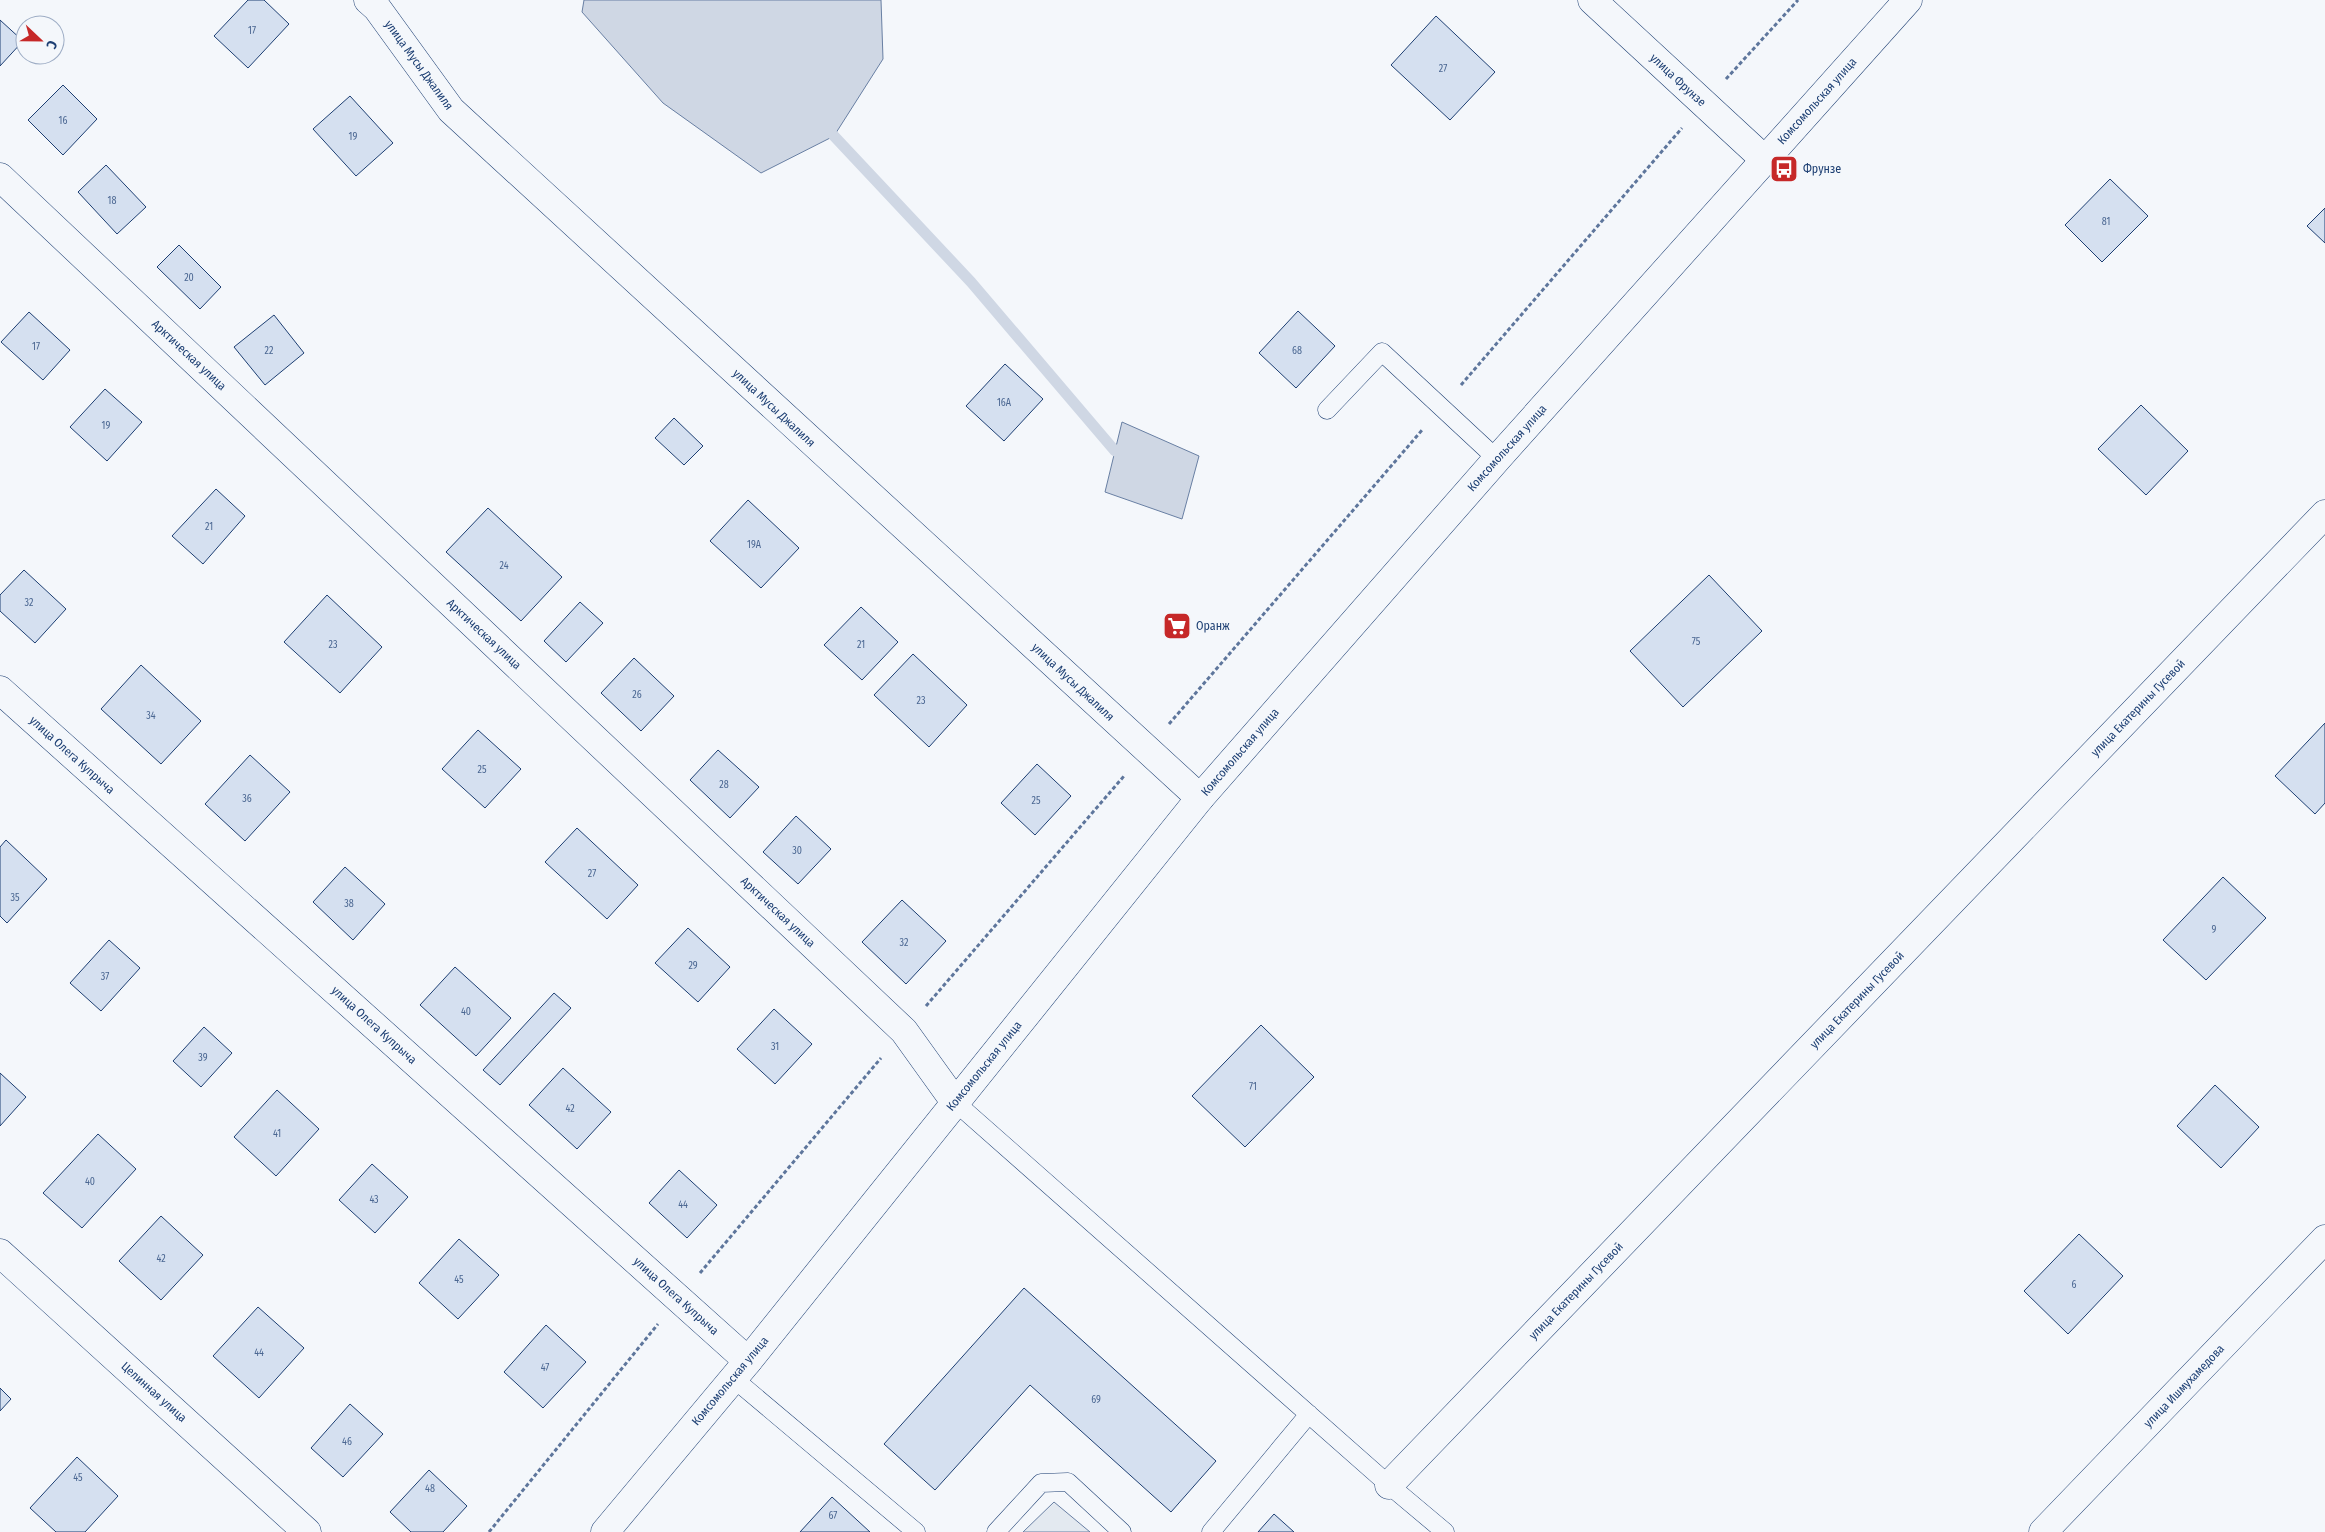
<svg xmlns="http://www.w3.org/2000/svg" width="2325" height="1532" font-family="'Fira Sans Condensed',sans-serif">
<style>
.green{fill:#e3e9f0;stroke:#687fa3}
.water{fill:#cfd7e4;stroke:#687fa3}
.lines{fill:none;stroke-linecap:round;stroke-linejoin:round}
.stream{stroke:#cfd7e4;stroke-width:11}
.building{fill:#d5e0f0;stroke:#1d3f73}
.lane-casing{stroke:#1d3f73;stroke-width:19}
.street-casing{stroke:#1d3f73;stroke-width:29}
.secondary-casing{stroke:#1d3f73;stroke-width:29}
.path{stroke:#5e769c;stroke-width:3;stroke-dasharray:4 2.5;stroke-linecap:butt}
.lane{stroke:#f4f7fb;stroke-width:18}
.street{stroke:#f4f7fb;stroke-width:28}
.secondary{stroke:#f4f7fb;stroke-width:28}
.labels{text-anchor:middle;stroke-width:4;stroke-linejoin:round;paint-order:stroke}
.number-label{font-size:10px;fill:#4b6792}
.street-label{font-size:12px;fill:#1d3f73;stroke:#f4f7fb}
.poi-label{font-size:12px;fill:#1d3f73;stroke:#f4f7fb;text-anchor:start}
</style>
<rect width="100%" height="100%" fill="#f4f7fb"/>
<path class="green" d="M1054 1502 1090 1532H1023Z"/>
<path class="water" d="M584 0H881L883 59 834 136 761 173 663 103 582 12Z
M1122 422 1199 456 1182 519 1105 492Z"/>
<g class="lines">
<path class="stream" d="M834 136 971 282 1115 451"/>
</g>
<path class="building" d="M248 0H264L289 24 248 68 214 36Z
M1436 16 1495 72 1450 120 1391 65Z
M0 20 23 41 0 66Z
M63 85 97 119 63 155 28 120Z
M350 96 393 143 356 176 313 129Z
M106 165 146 207 117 234 78 192Z
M2110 179 2148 216 2102 262 2065 225Z
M2325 208V243L2307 226Z
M179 245 221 287 200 309 157 267Z
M1298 311 1335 346 1296 388 1259 353Z
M29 312 70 350 43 380 1 342Z
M274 315 304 353 265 385 234 347Z
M1005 364 1043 399 1004 441 966 406Z
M105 389 142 422 107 461 70 427Z
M2141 405 2188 451 2146 495 2098 449Z
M674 418 703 446 684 465 655 438Z
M216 489 245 516 203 564 172 536Z
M748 500 799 548 761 588 710 541Z
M488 508 562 577 521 621 446 552Z
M24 570 66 609 35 643 0 611V595Z
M1709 575 1762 631 1683 707 1630 651Z
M327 595 382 647 340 693 284 642Z
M580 602 603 623 566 662 544 641Z
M861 607 898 642 862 680 824 645Z
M913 654 967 705 929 747 874 695Z
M634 658 674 696 641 731 601 693Z
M141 665 201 721 161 764 101 709Z
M2325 723V803L2315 814 2275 776Z
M478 730 521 769 485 808 442 769Z
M718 750 759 787 730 818 690 780Z
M250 755 290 792 245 841 205 804Z
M1037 764 1071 796 1035 835 1001 803Z
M796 816 831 849 798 884 763 852Z
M577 828 638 885 607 919 545 862Z
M6 840 47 879 7 923 0 916V847Z
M345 867 385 904 353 940 313 902Z
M2223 877 2266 918 2206 980 2163 940Z
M902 900 946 941 906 984 862 942Z
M688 928 730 967 698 1002 655 963Z
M109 940 140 968 101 1011 70 983Z
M455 967 511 1018 476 1056 420 1005Z
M554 993 571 1008 500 1085 483 1070Z
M774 1009 812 1044 775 1084 737 1049Z
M1261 1025 1314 1077 1245 1147 1192 1096Z
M204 1027 232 1053 201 1087 173 1061Z
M563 1068 611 1112 577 1149 529 1105Z
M0 1073 26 1097 0 1126Z
M2215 1085 2259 1127 2221 1168 2177 1126Z
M277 1090 319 1129 276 1176 234 1137Z
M98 1134 136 1169 82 1228 43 1193Z
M372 1164 408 1197 375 1233 339 1200Z
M679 1170 717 1205 687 1238 649 1203Z
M161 1216 203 1255 161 1300 119 1261Z
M2079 1234 2123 1276 2068 1334 2024 1291Z
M459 1239 499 1275 458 1319 419 1283Z
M1024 1288 1216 1461 1171 1512 1030 1385 935 1490 884 1444Z
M258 1307 304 1348 259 1398 213 1356Z
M546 1325 586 1362 543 1408 504 1372Z
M0 1388 11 1399 0 1411Z
M350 1404 383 1434 343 1477 311 1448Z
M77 1457 118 1496 85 1532H56L30 1508Z
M429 1470 467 1506 443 1532H411L390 1512Z
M832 1497 870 1532H800Z
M1274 1514 1294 1532H1258Z"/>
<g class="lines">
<defs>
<path id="lane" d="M1327 410 1382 352 1497 459
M955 1102 1389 1485 1445 1532
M733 1378 916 1532
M996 1532 1041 1483 1068 1482 1122 1532
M1211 1532 1309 1414"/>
<path id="street" d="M368 0 377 8 451 110 1200 798
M1592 0 1765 160
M0 177 904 1031 955 1102
M0 690 748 1361
M0 1253 307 1532
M1389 1485 2325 514
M2043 1532 2325 1239"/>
<path id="secondary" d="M605 1532 748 1361 1200 798 1497 459 1908 0"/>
</defs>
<use href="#lane" class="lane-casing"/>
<use href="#street" class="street-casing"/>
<use href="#secondary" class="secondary-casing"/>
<path class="path" d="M1726 79 1798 0
M1461 385 1682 128
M1169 724 1423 429
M926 1006 1124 776
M700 1273 881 1058
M489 1532 658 1324"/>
<use href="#lane" class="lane"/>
<use href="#street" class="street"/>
<use href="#secondary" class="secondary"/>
</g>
<defs>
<symbol id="bus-square" viewBox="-11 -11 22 22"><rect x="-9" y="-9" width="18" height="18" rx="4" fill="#c62828" stroke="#f4f7fb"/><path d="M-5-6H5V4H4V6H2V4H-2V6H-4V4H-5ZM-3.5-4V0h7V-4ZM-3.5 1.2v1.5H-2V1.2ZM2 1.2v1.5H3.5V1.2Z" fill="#fff"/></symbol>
<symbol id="supermarket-square" viewBox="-11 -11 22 22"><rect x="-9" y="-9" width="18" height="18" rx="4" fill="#c62828" stroke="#f4f7fb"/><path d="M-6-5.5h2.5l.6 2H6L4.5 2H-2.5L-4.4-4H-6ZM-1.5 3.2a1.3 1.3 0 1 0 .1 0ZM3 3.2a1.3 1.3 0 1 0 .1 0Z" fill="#fff"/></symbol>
</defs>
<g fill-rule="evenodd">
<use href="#bus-square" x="1768" y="153" width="32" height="32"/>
<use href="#supermarket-square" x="1161" y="610" width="32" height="32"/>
</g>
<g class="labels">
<g class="number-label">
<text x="252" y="34">17</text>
<text x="1443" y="72">27</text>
<text x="63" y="124">16</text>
<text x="353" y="140">19</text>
<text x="112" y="204">18</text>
<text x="2106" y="225">81</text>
<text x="189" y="281">20</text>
<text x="36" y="350">17</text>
<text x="269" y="354">22</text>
<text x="1297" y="354">68</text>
<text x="1004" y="406">16А</text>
<text x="106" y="429">19</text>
<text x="209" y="530">21</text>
<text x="754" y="548">19А</text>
<text x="504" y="569">24</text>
<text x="29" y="606">32</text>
<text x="1696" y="645">75</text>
<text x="333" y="648">23</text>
<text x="861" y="648">21</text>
<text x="637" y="698">26</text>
<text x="921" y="704">23</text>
<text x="151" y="719">34</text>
<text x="482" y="773">25</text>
<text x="724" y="788">28</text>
<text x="247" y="802">36</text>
<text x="1036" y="804">25</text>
<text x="797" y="854">30</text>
<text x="592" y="877">27</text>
<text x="15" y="901">35</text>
<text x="349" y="907">38</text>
<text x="2214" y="933">9</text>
<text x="904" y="946">32</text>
<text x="693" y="969">29</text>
<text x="105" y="980">37</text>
<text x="466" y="1015">40</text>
<text x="775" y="1050">31</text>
<text x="203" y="1061">39</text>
<text x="1253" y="1090">71</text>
<text x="570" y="1112">42</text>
<text x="277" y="1137">41</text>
<text x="90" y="1185">40</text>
<text x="374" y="1203">43</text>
<text x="683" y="1208">44</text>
<text x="161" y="1262">42</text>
<text x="459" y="1283">45</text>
<text x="2074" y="1288">6</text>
<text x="259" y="1356">44</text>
<text x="545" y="1371">47</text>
<text x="1096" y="1403">69</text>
<text x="347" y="1445">46</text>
<text x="78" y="1481">45</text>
<text x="430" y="1492">48</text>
<text x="833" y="1519">67</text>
</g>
<g class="street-label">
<text transform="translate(419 65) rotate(54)" y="4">улица Мусы Джалиля</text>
<text transform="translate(1678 80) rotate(43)" y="4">улица Фрунзе</text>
<text transform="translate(1817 101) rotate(-48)" y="4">Комсомольская улица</text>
<text transform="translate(189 355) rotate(43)" y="4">Арктическая улица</text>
<text transform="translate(774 408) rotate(43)" y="4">улица Мусы Джалиля</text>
<text transform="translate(1507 448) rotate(-48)" y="4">Комсомольская улица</text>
<text transform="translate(484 634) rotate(43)" y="4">Арктическая улица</text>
<text transform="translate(1073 682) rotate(43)" y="4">улица Мусы Джалиля</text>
<text transform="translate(2138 708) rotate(-46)" y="4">улица Екатерины Гусевой</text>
<text transform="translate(1240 752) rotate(-49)" y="4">Комсомольская улица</text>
<text transform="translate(72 755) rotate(42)" y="4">улица Олега Купрыча</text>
<text transform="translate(778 912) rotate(43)" y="4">Арктическая улица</text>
<text transform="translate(1857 1000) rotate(-46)" y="4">улица Екатерины Гусевой</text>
<text transform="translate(374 1025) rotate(42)" y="4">улица Олега Купрыча</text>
<text transform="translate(984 1066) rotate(-51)" y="4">Комсомольская улица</text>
<text transform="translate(1576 1291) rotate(-46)" y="4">улица Екатерины Гусевой</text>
<text transform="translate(676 1296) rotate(42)" y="4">улица Олега Купрыча</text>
<text transform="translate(730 1381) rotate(-50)" y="4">Комсомольская улица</text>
<text transform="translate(2184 1386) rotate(-46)" y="4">улица Ишмухамедова</text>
<text transform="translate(154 1392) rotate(42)" y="4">Целинная улица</text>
</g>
<g class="poi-label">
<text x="1803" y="173">Фрунзе</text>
<text x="1196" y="630">Оранж</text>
</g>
</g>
<g transform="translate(40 40) rotate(112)"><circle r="24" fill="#f4f7fb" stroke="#9eadc5"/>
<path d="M0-4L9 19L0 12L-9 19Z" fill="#c62828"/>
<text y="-8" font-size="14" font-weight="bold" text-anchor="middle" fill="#1d3f73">С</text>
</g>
</svg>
